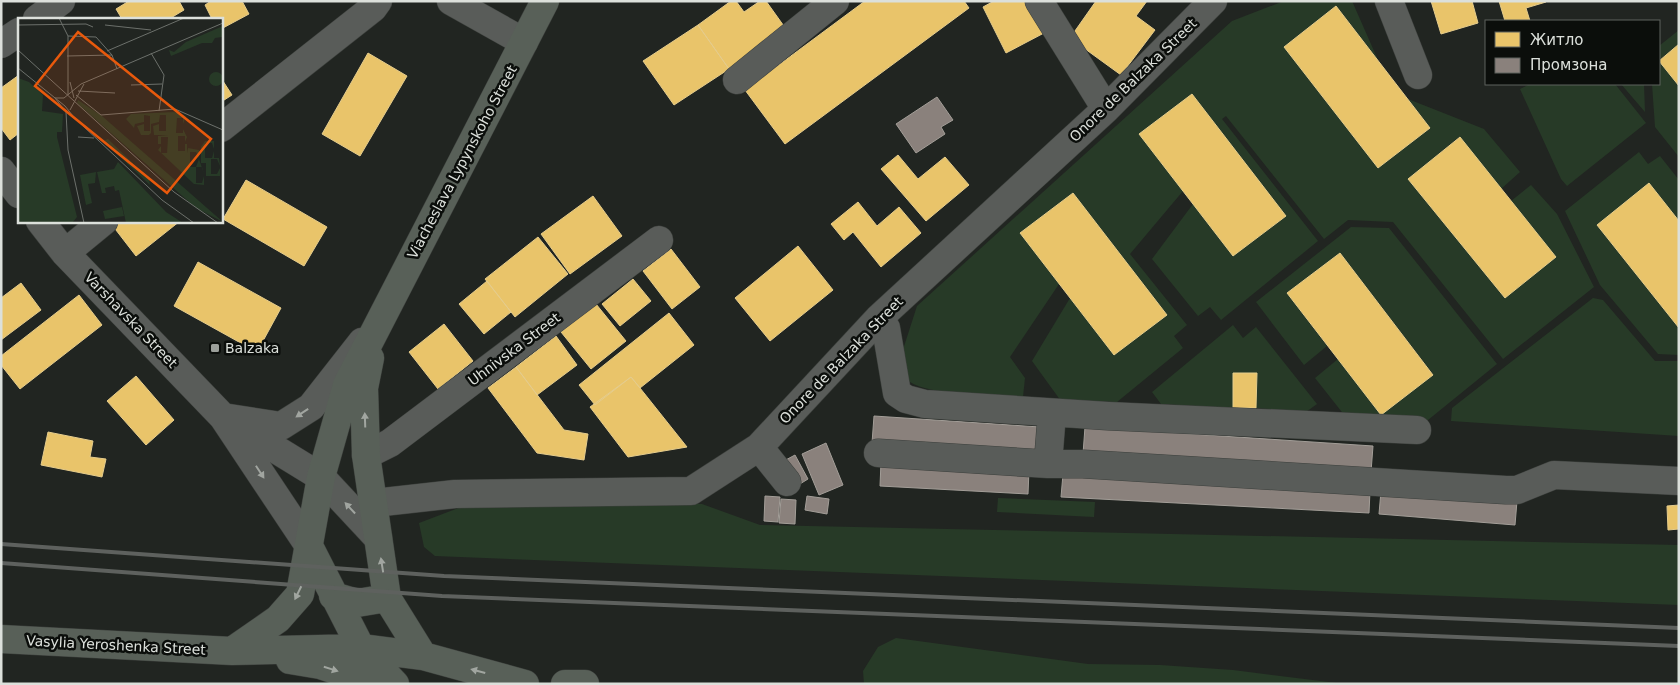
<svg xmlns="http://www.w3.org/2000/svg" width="1680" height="685" font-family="'DejaVu Sans',sans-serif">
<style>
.green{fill:#273a27}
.homes{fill:#e9c46a;stroke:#e5cc8c}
.industry{fill:#8a817c;stroke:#a39e98}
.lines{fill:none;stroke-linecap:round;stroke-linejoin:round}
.minor-casing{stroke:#3d403d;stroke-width:29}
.major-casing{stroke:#3d403d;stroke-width:29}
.minor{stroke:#595c59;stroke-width:28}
.major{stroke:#586058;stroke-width:28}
.rail{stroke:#5e615e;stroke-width:4}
.oneway{fill:#a1a5a0}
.oneway2{fill:#a1a6a0}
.poi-dot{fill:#9b9f9a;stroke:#0b0e0b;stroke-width:2}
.labels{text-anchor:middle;stroke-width:5;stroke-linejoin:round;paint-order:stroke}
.street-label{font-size:14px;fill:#dce0db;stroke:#0b0e0b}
.poi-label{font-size:14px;fill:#dce0db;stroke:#0b0e0b;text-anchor:start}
.inset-road{fill:none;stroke:#6c706b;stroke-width:1}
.view{fill:#e8590c;fill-opacity:0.15;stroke:#e8590c;stroke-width:2.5}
.inset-edge{fill:none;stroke:#dce0db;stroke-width:2.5}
</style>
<rect width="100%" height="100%" fill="#212521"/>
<path class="green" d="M1284 1H1352L1378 60 1336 6 1284 47 1378 168 1430 128 1408 99 1484 129 1520 172 1501 189 1459 137 1408 179 1505 298 1556 257 1511 201 1531 185 1557 214 1594 287 1503 359 1393 222 1348 220 1324 239 1226 116 1222 119 1318 241 1221 320 1210 307 1198 316 1152 259 1193 204 1233 256 1286 216 1183 191 1130 254 1187 325 1174 336 1183 348 1117 402 1061 401 1032 361 1070 298 1114 355 1166 315 1073 193 1020 233 1059 284 1010 357 1025 378 1023 397C998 395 930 396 910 382 904 378 902 369 899 362L917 306 1232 21Z
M1679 30V44L1659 60V46Z
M1659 61 1679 86V157L1655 127 1652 84H1659Z
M1530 84H1615L1646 123 1567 186 1561 179 1520 89Z
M1621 84H1644L1645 112Z
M1639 152 1648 164 1660 156 1679 180V221L1597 225 1679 328V355L1658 354 1600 285 1565 211Z
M1351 227 1389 228 1497 364 1428 420 1345 416 1315 378 1338 359 1381 415 1433 374 1340 253 1287 293 1327 346 1304 365 1256 302Z
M1593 298 1603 300 1655 361H1679V436L1451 421 1452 408Z
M1233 325 1243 338 1256 327 1317 404 1306 412 1256 408 1257 373H1233V408L1161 404 1152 392Z
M998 498 1095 502 1094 517 997 512Z
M469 504H702L760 525 1679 545V605L435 556 424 547 419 523Z
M896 638 1088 664 1160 665 1233 670 1345 684H864L863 671 878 647Z"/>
<path class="homes" d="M129 1H179L184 10 169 19H122L116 9Z
M211 1H242L249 14 221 29V19H212L205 5Z
M731 1H736L744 12 760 1H766L786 29 729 69 698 25Z
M865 1H964L969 8 785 144 745 90Z
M994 1H1027L1044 33 1006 53 983 7Z
M1096 1H1147L1136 16 1155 30 1121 75 1070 38Z
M1431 1H1472L1478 23 1441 34Z
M1499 1H1546V2L1526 8 1530 21H1505Z
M1336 6 1430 128 1378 168 1284 47Z
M698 25 729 69 674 105 643 61Z
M1679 44V86L1659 61Z
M368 53 407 76 360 156 322 134Z
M19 75V133L10 140 1 128V88Z
M221 78 232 95 221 102Z
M1192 94 1286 216 1233 256 1139 134Z
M1460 137 1556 257 1505 298 1408 179Z
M898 155 918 179 945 157 969 185 926 221 881 169Z
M246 180 327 227 304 266 223 219Z
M1649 183 1679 221V328L1597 225Z
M1073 193 1167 315 1114 355 1020 233Z
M593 196 622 236 570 274 541 234Z
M858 202 877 226 899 207 921 233 881 267 853 232 844 240 831 224Z
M109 221H180L136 256Z
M538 237 568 274 515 317 485 279Z
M798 246 833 290 770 341 735 298Z
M671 249 700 287 672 309 643 271Z
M1340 253 1433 375 1381 415 1287 293Z
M198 262 281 308 257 352 174 306Z
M633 279 651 301 620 326 602 304Z
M487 281 511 312 484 334 459 304Z
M21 283 41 310 1 340V298Z
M79 295 102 325 20 389 1 365V356Z
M596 304 626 341 591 369 561 332Z
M669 313 694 345 640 388 631 377 595 405 579 385Z
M444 324 473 361 438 389 409 352Z
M556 336 577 365 537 395 516 367Z
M516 367 564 430 588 434 584 460 537 453 488 388Z
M1233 373H1257L1256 408H1233Z
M136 376 174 420 146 445 107 401Z
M631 377 640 388 687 447 628 457 590 407Z
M48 432 93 441 90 457 106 459 102 477 41 465Z
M1679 505V529L1668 530 1667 506Z"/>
<path class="industry" d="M937 97 953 120 941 127 945 134 916 153 896 124Z
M874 416 1040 427 1038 455 872 443Z
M1085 427 1373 446 1371 472 1083 454Z
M826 443 843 485 819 495 802 454Z
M795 455 808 479 795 487 782 462Z
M881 462 1029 470 1028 494 880 486Z
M1063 474 1370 491 1369 513 1061 497Z
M1381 491 1517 501 1515 525 1379 514Z
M765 496 780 497 778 522 764 521Z
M807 496 829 499 827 514 805 510Z
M781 499 796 500 795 524 779 523Z"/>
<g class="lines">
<defs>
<path id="minor" d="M451 1 524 42
M1039 1 1106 109
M1389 1 1418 75
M37 19 61 1
M1 44 19 32
M737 80 835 1
M221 128 373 8 378 1
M1 171 19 194
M40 221 65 253 223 417 309 546
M65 253 104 221
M879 318 886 328 897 393 906 399 925 404 1108 416 1417 430
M223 417 281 426 311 407 362 342
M233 423 321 477 378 538
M759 447 787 482
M878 453 1048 464 1052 413
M366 455 390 443 659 240
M1048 464H1083L1506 490H1517L1554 475 1679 481
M374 503 455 494 691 491 759 447 879 318 1106 109 1213 1"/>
<path id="major" d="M370 358 364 388 366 455 387 598 423 656
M309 546 361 648 395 684
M333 596 357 603 387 598
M1 639 232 651 361 648 423 656 525 684
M232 651 278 619 300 594 321 477 347 385 545 1
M290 660 320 665 378 684
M565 684H585"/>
</defs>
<use href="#minor" class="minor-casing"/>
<use href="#major" class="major-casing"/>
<use href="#minor" class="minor"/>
<use href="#major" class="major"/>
<path class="rail" d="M1 544 444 576 1679 628
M1 563 442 596 1679 646"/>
</g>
<defs><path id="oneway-solid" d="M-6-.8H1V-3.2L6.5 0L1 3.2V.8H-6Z" transform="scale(1.25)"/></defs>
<g class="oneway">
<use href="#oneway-solid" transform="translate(302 413) rotate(146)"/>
<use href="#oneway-solid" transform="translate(260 472) rotate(57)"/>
<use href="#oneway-solid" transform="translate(350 508) rotate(-133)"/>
</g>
<g class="oneway2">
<use href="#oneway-solid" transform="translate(365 420) rotate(-92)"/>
<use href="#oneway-solid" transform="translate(382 565) rotate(-99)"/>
<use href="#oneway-solid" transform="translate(298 593) rotate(116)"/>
<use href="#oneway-solid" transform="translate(331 669) rotate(17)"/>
<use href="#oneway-solid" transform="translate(478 671) rotate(-165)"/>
</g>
<rect class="poi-dot" x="210" y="343" width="10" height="10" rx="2.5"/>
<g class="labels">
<g class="street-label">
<text transform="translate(1133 80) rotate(-44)" y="5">Onore de Balzaka Street</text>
<text transform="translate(462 162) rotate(-62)" y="5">Viacheslava Lypynskoho Street</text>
<text transform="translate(131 320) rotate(46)" y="5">Varshavska Street</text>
<text transform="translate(514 349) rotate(-37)" y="5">Uhnivska Street</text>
<text transform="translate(841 360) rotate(-46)" y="5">Onore de Balzaka Street</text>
<text transform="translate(116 645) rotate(3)" y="5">Vasylia Yeroshenka Street</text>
</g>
<g class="poi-label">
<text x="225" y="353">Balzaka</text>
</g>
</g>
<g transform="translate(18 18)">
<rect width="205" height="205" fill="#212521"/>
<path d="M205 8 204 19 197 20 194 25H184L153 38 151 32 156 34 168 24ZM191 61a7 7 0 1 1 14 0a7 7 0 1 1-14 0ZM0 60 11 64 25 77 24 93 45 96 44 114H39V119L59 199 54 205H0ZM60 82 84 98 205 204 178 190 59 85ZM156 94 168 98 165 106V100H159L158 115H165V111L169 119 167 124V118H160V133H167V126H169V135L170 130 181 132V140L178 134H172V149H178L181 141 186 156 184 149H178V165H184L186 158V167L176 166 140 132 143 128V135H149L150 119H143V126H140V118L150 117H136L135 108 141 106V113H148V97H142L141 104 133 106V115L131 117H123L119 108 126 106V113H132V98L126 97V104L117 106 116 110 108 101 113 96ZM90 121 131 161 132 167 85 123ZM187 123H196V131L194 125H187V140H194L196 133V140H201L202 148 199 141H193V156H199L202 150V158H188V145H183V129ZM100 144 148 194 165 205H108L101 172 97 173 96 168 87 170 88 175H84L79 154 96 151ZM78 154 77 165 70 166 74 185 68 187 62 157ZM104 189 106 198 87 201 85 193Z" fill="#273a27"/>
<path class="inset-road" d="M41 0 50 18V77M0 7 68 6 75 9M87 7 133 12M50 18 78 19 94 37 99 51M0 32 156 174 200 205M89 33 166 0M133 35 146 57 141 93M49 38 94 37M0 50 47 88 59 103M52 64 56 80M113 67 144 66M60 73 97 75M58 77 83 97 157 91 205 112M37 80H46L63 66 205 5M37 80 48 94 50 132 66 205M52 92 66 66M65 108 144 182 176 205M60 119 76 120"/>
<path class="view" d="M60 14 193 121 149 175 17 68Z"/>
<rect width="205" height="205" class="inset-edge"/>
</g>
<rect width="1680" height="685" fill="none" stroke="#dce0db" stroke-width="5"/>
<rect x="1485" y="20" width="175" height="65" fill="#0b0e0b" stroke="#5f625e"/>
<rect x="1495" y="32" width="25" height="15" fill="#e9c46a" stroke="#5f625e"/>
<text x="1530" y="45" font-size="15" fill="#dce0db">Житло</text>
<rect x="1495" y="58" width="25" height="15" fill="#8a817c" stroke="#5f625e"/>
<text x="1530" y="70" font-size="15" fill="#dce0db">Промзона</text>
</svg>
